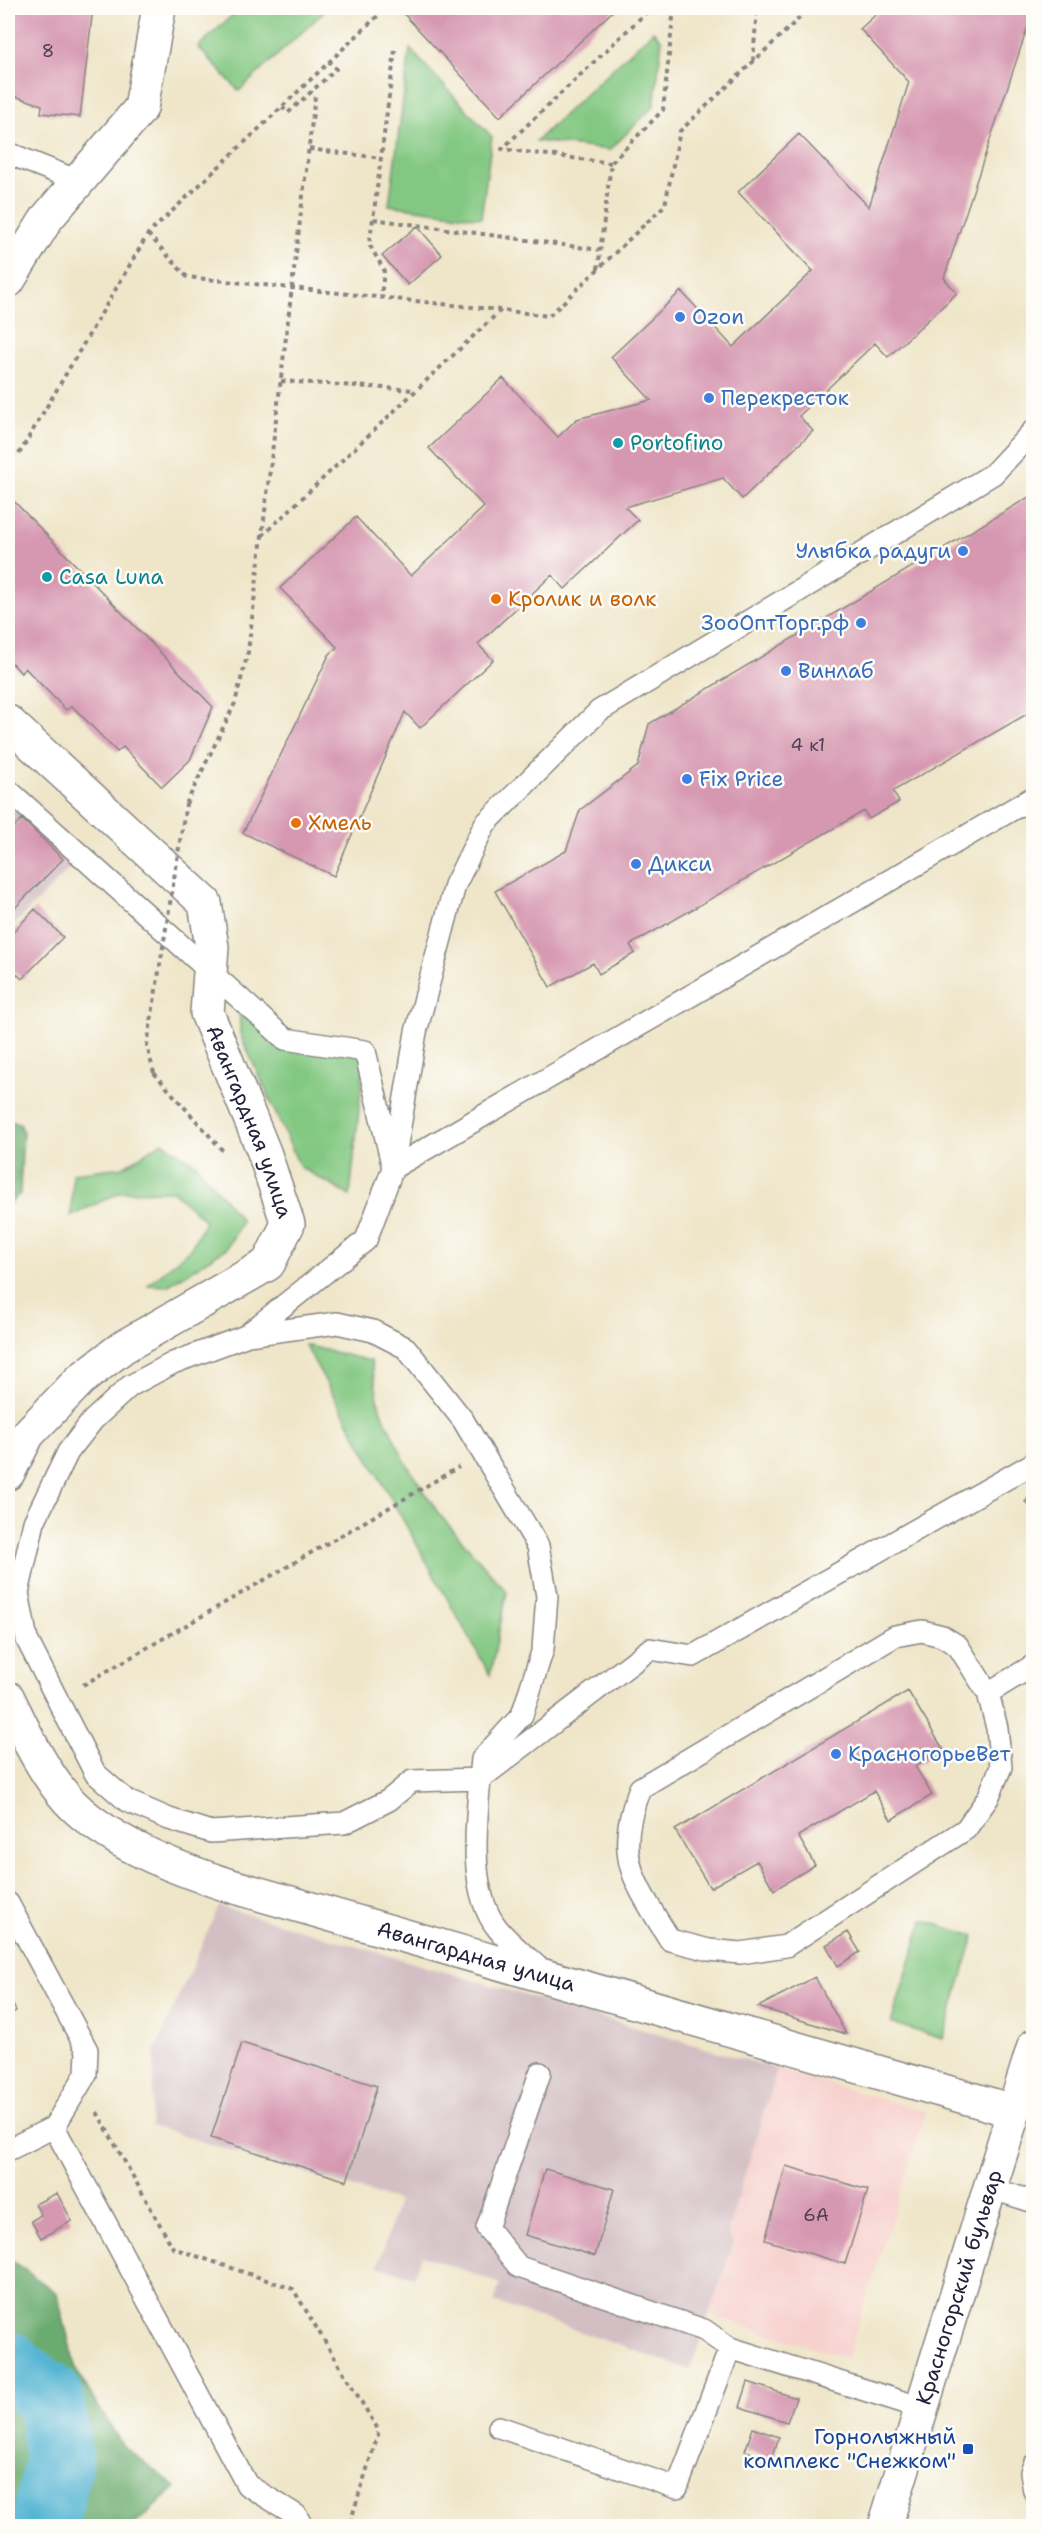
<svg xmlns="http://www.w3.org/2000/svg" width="1041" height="2534" font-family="'Shantell Sans',sans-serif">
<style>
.built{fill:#f7d0cd}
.industrial{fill:#d2bec3}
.green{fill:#83c882;stroke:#52755e;stroke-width:1.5}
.forest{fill:#6aac70;stroke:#466756;stroke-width:1.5}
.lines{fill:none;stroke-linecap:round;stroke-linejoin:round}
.river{stroke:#55b5d4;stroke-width:68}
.building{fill:#d697b0}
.service-casing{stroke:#888482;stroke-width:24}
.minor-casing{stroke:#888482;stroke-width:36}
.secondary-casing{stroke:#888482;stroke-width:36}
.path{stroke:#888482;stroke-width:4;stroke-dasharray:4.5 4.5;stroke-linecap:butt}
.service{stroke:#fff;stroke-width:21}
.minor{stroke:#fff;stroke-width:33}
.secondary{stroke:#fff;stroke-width:33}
.path-bridge{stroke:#888482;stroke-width:4;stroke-dasharray:4.5 4.5;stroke-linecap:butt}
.shop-dot{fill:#3f7fe0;stroke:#fdfcf7;stroke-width:2}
.culture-dot{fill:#0f9aa8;stroke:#fdfcf7;stroke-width:2}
.food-dot{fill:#e8710a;stroke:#fdfcf7;stroke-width:2}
.transit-dot{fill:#1a4fb4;stroke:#fdfcf7;stroke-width:2}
.labels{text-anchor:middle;stroke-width:5;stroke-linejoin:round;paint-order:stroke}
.number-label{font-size:18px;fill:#4f3f58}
.shop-label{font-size:21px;fill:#366cbe;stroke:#fdfcf7;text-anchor:start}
.culture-label{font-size:21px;fill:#0d838f;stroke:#fdfcf7;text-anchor:start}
.food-label{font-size:21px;fill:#c56008;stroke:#fdfcf7;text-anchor:start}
.street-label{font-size:21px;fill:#22223b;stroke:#fdfcf7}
.transit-label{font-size:21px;fill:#164399;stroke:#fdfcf7;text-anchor:end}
</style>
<rect width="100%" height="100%" fill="#fdfcf7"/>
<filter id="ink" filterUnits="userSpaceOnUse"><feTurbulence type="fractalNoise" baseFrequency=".0167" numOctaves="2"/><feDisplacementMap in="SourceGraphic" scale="12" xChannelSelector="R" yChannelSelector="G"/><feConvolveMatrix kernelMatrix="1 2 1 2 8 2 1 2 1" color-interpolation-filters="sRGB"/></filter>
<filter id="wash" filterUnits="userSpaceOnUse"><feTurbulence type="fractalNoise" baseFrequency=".008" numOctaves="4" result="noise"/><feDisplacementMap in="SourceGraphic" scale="24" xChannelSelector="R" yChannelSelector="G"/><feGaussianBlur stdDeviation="1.35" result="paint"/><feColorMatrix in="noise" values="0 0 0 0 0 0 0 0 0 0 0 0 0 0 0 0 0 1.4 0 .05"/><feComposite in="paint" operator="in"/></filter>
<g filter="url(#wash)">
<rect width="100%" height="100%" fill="#efe6c9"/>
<path class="built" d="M777 2069 926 2112 847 2358 709 2315 733 2244 728 2230Z"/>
<path class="industrial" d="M8 790 82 856 8 931Z
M219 1906 777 2069 728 2230 733 2244 690 2370 494 2302 500 2284 422 2255 414 2277 378 2266 398 2201 151 2126 155 2050Z"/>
<path class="green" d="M240 8H328L239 91 198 47Z
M653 31 662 40 654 106 610 150 536 141Z
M410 49 492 137 481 218 389 205Z
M239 997 285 1039 365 1051 350 1196 300 1167 240 1034Z
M163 1142 197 1165 242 1221 227 1248 167 1286 148 1285 191 1248 205 1221 173 1191 121 1192 71 1216 73 1173 123 1167Z
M305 1345 371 1361 380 1409 406 1463 439 1514 507 1592 490 1675Z
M923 1920 974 1936 943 2039 891 2023Z"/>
<path class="forest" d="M8 1121 20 1123 23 1132 20 1194 8 1204Z
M8 2258 57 2293 76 2370 123 2446 176 2487 133 2526H56L8 2512Z"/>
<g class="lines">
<path class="river" d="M8 2365 50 2398 59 2458 45 2526"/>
</g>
<g id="blocks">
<path class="building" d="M8 8H93L80 117 41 113 42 105 8 94Z
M409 8H616L500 117 403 13Z
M883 8H1034L944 278 957 293 888 357 875 343 799 416 813 431 742 499 723 478 625 507 638 520 565 589 552 575 478 644 493 660 420 728 405 712 334 876 243 833 329 655 337 647 280 588 356 517 411 576 484 507 429 448 503 378 558 437 577 419 651 400 611 357 681 291 733 347 813 271 738 192 799 134 869 207 909 82 860 29Z
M417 226 442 255 408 285 382 256Z
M1034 494V710L893 791 899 802 869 819 864 811 630 945 635 953 599 974 593 963 550 987 495 891 566 851 580 810 638 766 649 724Z
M8 495 213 707 190 760 162 787 123 747 117 752 72 706 66 710 25 668 21 673 8 659Z
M22 819 63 859 8 915V833Z
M35 909 63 937 22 979 8 965V937Z
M1034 1492V1509L1025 1502Z
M908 1691 943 1749 915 1766 932 1795 891 1820 874 1791 798 1836 815 1865 774 1890 757 1861 710 1888 675 1830Z
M848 1932 860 1952 838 1966 826 1945Z
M815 1977 846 2034 758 2007Z
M8 1995 16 2011 8 2015Z
M242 2043 377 2086 347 2181 211 2138Z
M786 2166 868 2190 845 2264 765 2240Z
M545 2169 614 2189 595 2256 525 2235Z
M57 2193 72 2221 41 2238 31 2221 41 2215 35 2204Z
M748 2382 796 2398 787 2422 740 2407Z
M753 2428 779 2437 772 2459 745 2451Z"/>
</g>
</g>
<g filter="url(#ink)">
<use href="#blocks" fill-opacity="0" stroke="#888482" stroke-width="1.5"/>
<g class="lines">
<defs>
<path id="service" d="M8 153 78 181
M8 790 285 1039 365 1051 393 1168 416 1032 455 885 485 824 599 711 993 474 1034 430
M337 1323 373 1331 406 1348 463 1420 538 1546 547 1596 543 1649 522 1715 482 1759 480 1779 412 1781 389 1800 344 1823 211 1832 169 1819 127 1801 95 1773 27 1640 18 1593 34 1522 68 1452 93 1420 130 1386 173 1363 248 1335Z
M248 1334 366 1240 393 1168 1034 797
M922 1631 942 1636 958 1646 988 1693 997 1728 1001 1767 988 1798 966 1829 786 1946 740 1953 709 1950 670 1940C635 1882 612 1858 640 1788L895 1636Z
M988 1693 1034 1665
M8 1903 87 2050 86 2074 54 2127 8 2150
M542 1971C528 1957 510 1944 498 1929 468 1893 476 1823 480 1779L650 1649 693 1656 1034 1463
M540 2073 487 2228 519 2267 704 2330 730 2348
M54 2127 247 2485 296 2515 302 2526
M990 2188 1034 2202
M499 2427 677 2488 730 2348 922 2408
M1034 2465 1031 2472 1034 2491"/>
<g id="minor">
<path d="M8 281 47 218 141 108 159 8"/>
<path id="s1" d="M8 722 205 903 212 947 207 1013 264 1152 288 1224 268 1264 123 1347 80 1380 28 1434 8 1473"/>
<path id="s2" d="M8 1698C25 1733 42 1771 68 1800 107 1842 175 1868 228 1885L1013 2111"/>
</g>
<g id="secondary">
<path id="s3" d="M885 2526 1034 2046"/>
</g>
</defs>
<use href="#service" class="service-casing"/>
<use href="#minor" class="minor-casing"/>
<use href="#secondary" class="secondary-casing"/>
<path class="path" d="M395 50 373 219 600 250
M753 61 757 8
M282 107 288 113 336 69 329 62
M309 149 381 158
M611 163 502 149 651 8
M373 219 369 244 384 270 381 297
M148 234 187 277 500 310
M598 269 611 163 663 110 674 8
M281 381 415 390
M19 454 148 234 386 8
M262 536 501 310 549 316 665 205 680 131 810 8
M186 804 235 703 248 652 315 96 311 92
M154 1073 223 1151
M83 1685 459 1467
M1030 1817 1034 1818
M97 2112 173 2248 293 2289 379 2431 349 2526
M8 2525 12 2526"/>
<use href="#service" class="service"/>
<use href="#minor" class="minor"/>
<use href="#secondary" class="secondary"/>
<path class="path-bridge" d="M154 1073 147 1046 186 804"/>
</g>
</g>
<g class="shop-dot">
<circle cx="680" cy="317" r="6"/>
<circle cx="709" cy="398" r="6"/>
<circle cx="963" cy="551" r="6"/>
<circle cx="861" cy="623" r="6"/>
<circle cx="786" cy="671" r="6"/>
<circle cx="687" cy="779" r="6"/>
<circle cx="636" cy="864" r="6"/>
<circle cx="836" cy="1754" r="6"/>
</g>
<g class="culture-dot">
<circle cx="618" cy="443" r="6"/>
<circle cx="47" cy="577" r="6"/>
</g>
<g class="food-dot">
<circle cx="496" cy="599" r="6"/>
<circle cx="296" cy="823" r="6"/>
</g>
<rect class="transit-dot" x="962" y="2443" width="12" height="12" rx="3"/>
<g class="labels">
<g class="number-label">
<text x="48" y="57">8</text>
<text x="808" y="751">4 к1</text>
<text x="816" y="2221">6А</text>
</g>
<g class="shop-label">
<text x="692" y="324">Ozon</text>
<text x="721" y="405">Перекресток</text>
<text x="951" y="558" text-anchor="end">Улыбка радуги</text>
<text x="849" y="630" text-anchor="end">ЗооОптТорг.рф</text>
<text x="798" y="678">Винлаб</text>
<text x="699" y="786">Fix Price</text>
<text x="648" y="871">Дикси</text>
<text x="848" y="1761">КрасногорьеВет</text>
</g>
<g class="culture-label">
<text x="630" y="450">Portofino</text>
<text x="59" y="584">Casa Luna</text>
</g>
<g class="food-label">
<text x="508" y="606">Кролик и волк</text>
<text x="308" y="830">Хмель</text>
</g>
<g class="street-label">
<text dy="7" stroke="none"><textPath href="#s1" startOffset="495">Авангардная улица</textPath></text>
<text dy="7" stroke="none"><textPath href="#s2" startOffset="560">Авангардная улица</textPath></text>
<text dy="7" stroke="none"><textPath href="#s3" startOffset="250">Красногорский бульвар</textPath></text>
</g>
<g class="transit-label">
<text x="956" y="2444">Горнолыжный<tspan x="956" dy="24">комплекс "Снежком"</tspan></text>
</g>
</g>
<rect width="1041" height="2534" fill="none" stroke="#fdfcf7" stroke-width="30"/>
</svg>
